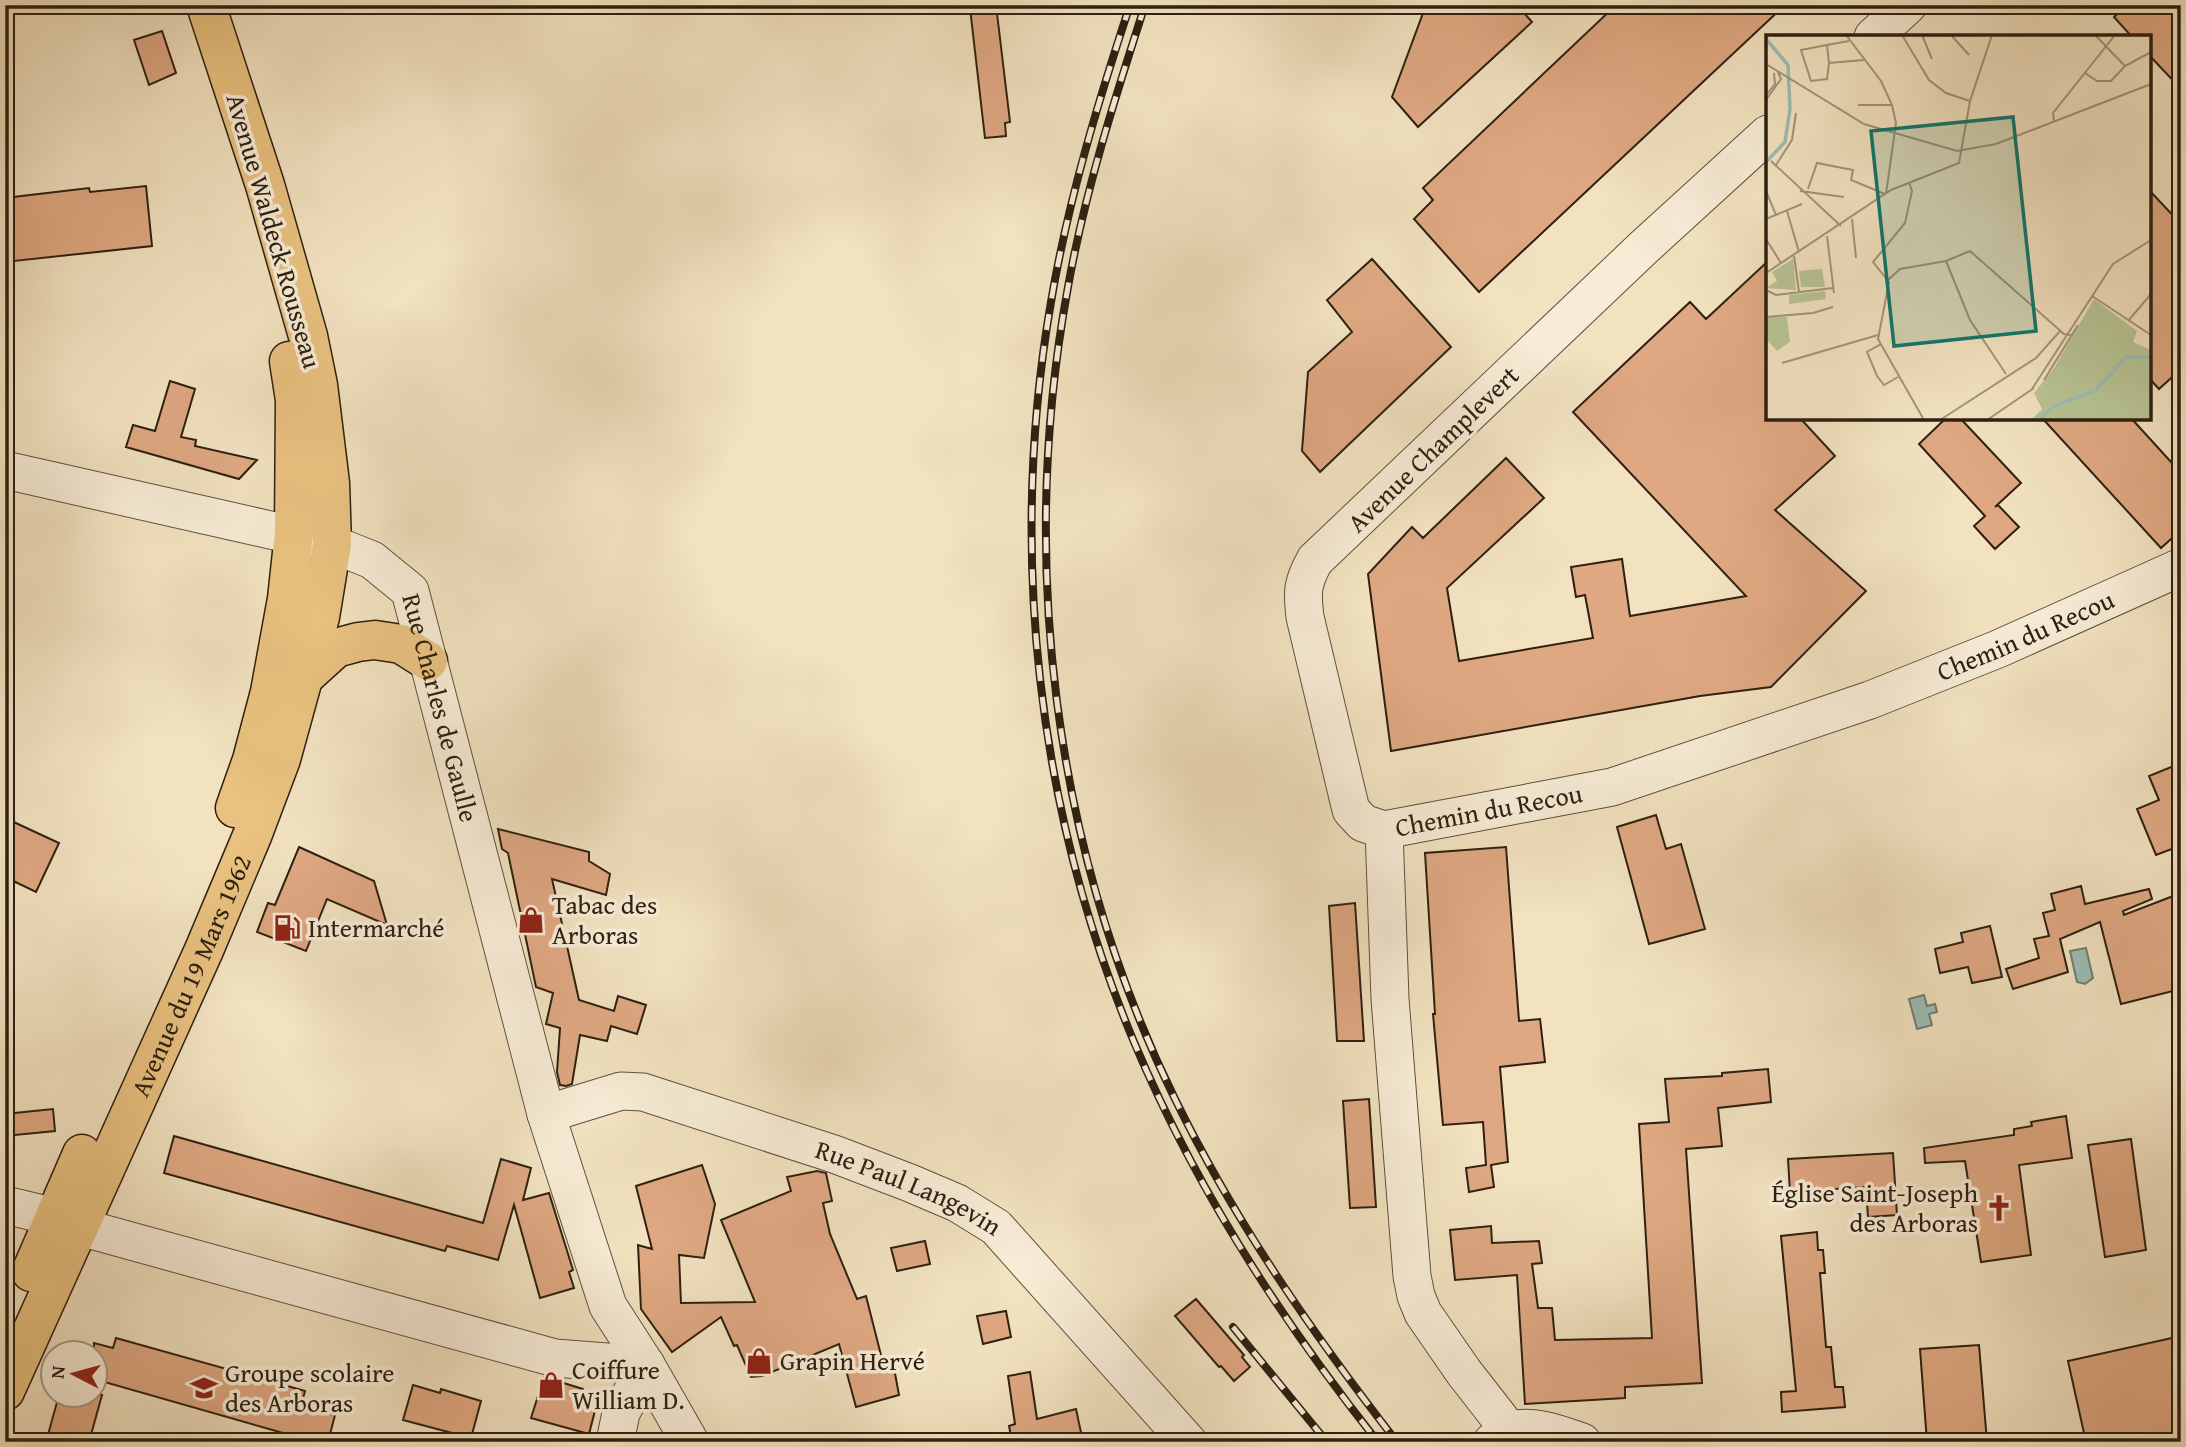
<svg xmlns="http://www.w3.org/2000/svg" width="2186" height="1447" font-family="'Gentium Book Plus',serif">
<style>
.water{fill:#9bbdb5;stroke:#6f7e73;stroke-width:2}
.building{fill:#dfa882;stroke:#2d2011;stroke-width:2}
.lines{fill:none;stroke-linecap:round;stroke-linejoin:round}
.minor-casing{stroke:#5e503d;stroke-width:39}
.major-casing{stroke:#2d2011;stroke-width:41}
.minor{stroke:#f7ecd6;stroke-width:37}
.major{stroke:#e9c180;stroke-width:38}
.rail-casing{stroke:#2d2011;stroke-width:8}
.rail{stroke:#f7ecd6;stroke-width:5;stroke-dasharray:16;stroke-linecap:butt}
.labels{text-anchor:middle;stroke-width:7;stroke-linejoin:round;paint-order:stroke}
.street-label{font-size:26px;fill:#2d2011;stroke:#f7ecd6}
.poi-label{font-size:26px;fill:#2d2011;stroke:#f7ecd6;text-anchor:start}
.inset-river{fill:none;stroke:#9bbdb5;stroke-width:3.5}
.inset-road{fill:none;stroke:#a3947a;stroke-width:2}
.view{fill:#0f766e;fill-opacity:0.15;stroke:#0f766e;stroke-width:3.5}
.inset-edge{fill:none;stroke:#2d2011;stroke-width:3.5}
</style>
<rect width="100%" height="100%" fill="#f2e2c0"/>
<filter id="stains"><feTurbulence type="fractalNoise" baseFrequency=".00286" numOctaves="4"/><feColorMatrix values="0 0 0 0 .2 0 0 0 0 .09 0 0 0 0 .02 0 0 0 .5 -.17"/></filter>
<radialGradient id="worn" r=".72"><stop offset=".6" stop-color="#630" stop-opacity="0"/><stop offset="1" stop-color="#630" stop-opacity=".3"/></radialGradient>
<path class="water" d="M2086 948 2093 978 2085 984 2077 982 2070 951Z
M1924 995 1927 1006 1935 1004 1937 1012 1929 1014 1932 1025 1917 1029 1909 999Z"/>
<path class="building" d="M996 5 1010 122 1005 123 1006 136 985 138 970 8Z
M1426 5H1517L1532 22 1418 127 1392 97Z
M1616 5H1785L1479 292 1414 219 1433 200 1423 188Z
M2127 5H2181V89L2149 55V37H2132L2114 17Z
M162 31 176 73 149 85 134 40Z
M146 186 152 246 5 262V198L89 188 90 192Z
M2149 190 2181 224V369L2159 389 2149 378Z
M1372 259 1451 347 1320 472 1302 451 1308 372 1352 332 1327 300Z
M1768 261V418H1800L1835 456 1775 510 1866 591 1771 687 1700 696 1391 751 1368 574 1412 527 1423 538 1506 458 1544 498 1447 588 1459 661 1593 638 1585 595 1576 597 1571 567 1622 559 1630 616 1746 596 1573 412 1690 302 1706 319Z
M170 381 195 389 181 437 196 440 195 446 257 460 239 479 126 447 133 425 155 431Z
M1946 418H1960L2021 483 1995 507 1998 505 2019 527 1995 549 1974 526 1985 516 1919 444Z
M2042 418H2131L2181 473V530L2161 548Z
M2181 763V853L2177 847 2156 855 2137 809 2159 800 2149 776Z
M1656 815 1666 849 1681 844 1705 929 1649 944 1617 827Z
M5 818 59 843 36 892 5 877Z
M498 829 589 852V861L610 874 606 895 552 879 579 1000 614 1011 618 996 646 1005 637 1034 611 1026 607 1041 580 1035 572 1084 566 1086 560 1085 557 1072 560 1028 546 1024 553 993 536 987 508 853 502 849Z
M299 847 374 881 387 925 327 899 306 951 257 932 268 903 275 905Z
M1506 847 1519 1021 1540 1019 1545 1062 1500 1067 1508 1162 1491 1165 1494 1187 1469 1192 1466 1168 1486 1165 1483 1122 1443 1125 1433 1014H1435L1425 853Z
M2081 886 2085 904 2149 889 2152 899 2123 911 2124 915 2181 893V989L2121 1004 2100 922 2060 939 2068 972 2013 989 2006 969 2039 958 2034 939 2049 936 2043 913 2055 910 2051 894Z
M1355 903 1364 1041H1337L1329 906Z
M1990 926 2002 977 1972 983 1968 967 1940 973 1935 949 1963 942 1961 933Z
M1768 1069 1771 1102 1718 1108 1722 1146 1686 1149 1702 1383 1625 1387V1398L1525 1404 1517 1275 1455 1280 1450 1230 1491 1226 1492 1243 1539 1241 1542 1263 1532 1264 1538 1308H1552L1555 1340 1652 1338 1639 1124 1669 1122 1665 1079 1722 1076V1073Z
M1369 1099 1376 1207 1350 1208 1343 1101Z
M53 1109 55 1131 5 1136V1114Z
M2066 1116 2072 1158 2019 1165 2031 1255 1981 1262 1965 1161 1925 1163 1924 1148 2014 1135V1129L2032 1126 2031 1122Z
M174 1136 483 1223 501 1159 531 1168 523 1200 549 1193 573 1270 569 1272 574 1288 540 1298 514 1205 498 1260 447 1246 445 1251 164 1173Z
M2131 1139 2146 1250 2105 1257 2088 1145Z
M1893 1153 1897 1215 1868 1217 1866 1187 1790 1192 1788 1159Z
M702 1165 715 1204 704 1258 679 1255 681 1303 755 1302 721 1220 791 1191 787 1177 817 1171 826 1173 832 1201 823 1203 830 1234 857 1299 866 1296 885 1371 894 1368 899 1395 856 1407 839 1344 762 1376 751 1377 737 1345 734 1346 721 1317 672 1352 641 1309 638 1245 652 1249 636 1186Z
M1817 1232 1818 1250H1823L1825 1273H1820L1826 1347H1831L1835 1387H1843L1845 1407 1782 1412 1781 1392 1796 1391 1781 1236Z
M925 1241 930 1264 897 1271 891 1248Z
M1196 1299 1244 1355 1242 1357 1250 1367 1234 1381 1221 1366 1219 1367 1175 1316Z
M1006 1311 1011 1337 983 1344 977 1316Z
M2181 1336V1442H2086L2068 1361Z
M116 1338 305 1391 302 1402 322 1408 321 1411 335 1415 328 1442H288L290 1435 94 1379V1343L113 1348Z
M1979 1345 1987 1442H1927L1920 1349Z
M1030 1372 1037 1419 1076 1409 1083 1442H1057L1055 1434 1012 1441 1009 1426 1015 1424 1008 1376Z
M544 1377 583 1389 582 1395 598 1399 589 1434 531 1418Z
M413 1385 440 1393 441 1389 481 1401 471 1438 403 1420Z
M59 1395H102L89 1442H46Z"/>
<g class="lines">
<defs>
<g id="minor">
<path d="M1873 37 1908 5"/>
<path id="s1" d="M1768 134 1642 249 1315 560C1302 583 1302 592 1305 617L1351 810 1363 823 1384 830 1612 787 1870 700 1998 649 2181 567"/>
<path id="s2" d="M5 470 332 544 372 560 410 591 546 1114 608 1306 646 1365 690 1442"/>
<path d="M1384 830 1390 999 1412 1276 1416 1296 1423 1313 1463 1371 1509 1430"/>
<path id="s3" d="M546 1114 621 1091 643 1092 834 1154 910 1183 957 1203 996 1227 1188 1442"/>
<path d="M5 1205 55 1217 80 1227 555 1358 646 1365"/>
<path d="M615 1442 621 1413 646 1365"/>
<path d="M1492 1442C1498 1438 1505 1431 1511 1430 1534 1424 1561 1435 1582 1442"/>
</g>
<g id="major">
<path d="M304 677 336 648 358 642 375 640 401 644 428 661"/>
<path d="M235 808 252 760 270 692 287 599 294 534 295 400 289 361"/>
<path d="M31 1272 82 1154"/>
<path id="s4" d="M5 1391 204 950 252 836 281 759 320 617 332 544 330 483 318 385 308 336 265 185 206 5"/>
</g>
</defs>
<use href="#minor" class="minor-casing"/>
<use href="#major" class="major-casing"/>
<use href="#minor" class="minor"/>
<use href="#major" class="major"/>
<defs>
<path id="rail" d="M1130 5C1098 102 1068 201 1051 302 1008 550 1037 811 1134 1042 1195 1187 1281 1320 1378 1442
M1145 5C1115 98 1085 191 1068 287 1018 559 1053 851 1175 1099 1235 1222 1313 1334 1397 1442
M1233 1327 1327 1442"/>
</defs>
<use href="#rail" class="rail-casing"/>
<use href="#rail" class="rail"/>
</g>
<defs>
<symbol id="shop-bare" viewBox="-9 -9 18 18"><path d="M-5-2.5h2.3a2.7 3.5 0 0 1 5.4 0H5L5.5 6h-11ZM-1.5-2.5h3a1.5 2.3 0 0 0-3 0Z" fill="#8f2418" stroke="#f7ecd6" stroke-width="2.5" paint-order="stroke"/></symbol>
<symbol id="fuel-bare" viewBox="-9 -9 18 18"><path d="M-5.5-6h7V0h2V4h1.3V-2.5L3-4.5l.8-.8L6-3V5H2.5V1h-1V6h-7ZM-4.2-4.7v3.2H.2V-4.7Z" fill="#8f2418" stroke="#f7ecd6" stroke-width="2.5" paint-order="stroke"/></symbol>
<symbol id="church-bare" viewBox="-9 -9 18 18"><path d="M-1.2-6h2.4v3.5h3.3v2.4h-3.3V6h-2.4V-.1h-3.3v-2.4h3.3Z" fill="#8f2418" stroke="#f7ecd6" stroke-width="2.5" paint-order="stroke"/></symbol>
<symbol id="school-bare" viewBox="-9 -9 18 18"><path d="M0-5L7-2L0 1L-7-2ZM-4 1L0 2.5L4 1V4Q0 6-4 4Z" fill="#8f2418" stroke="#f7ecd6" stroke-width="2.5" paint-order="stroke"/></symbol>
</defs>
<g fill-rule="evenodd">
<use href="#shop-bare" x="512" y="901" width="38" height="38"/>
<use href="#fuel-bare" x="268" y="909" width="38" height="38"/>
<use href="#church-bare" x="1980" y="1189" width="38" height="38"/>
<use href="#shop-bare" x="740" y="1342" width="38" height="38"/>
<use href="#shop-bare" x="532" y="1366" width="38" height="38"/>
<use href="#school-bare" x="185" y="1369" width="38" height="38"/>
</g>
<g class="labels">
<g class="street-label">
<text transform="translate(274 231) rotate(74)" y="9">Avenue Waldeck Rousseau</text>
<text transform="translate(1433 449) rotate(-44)" y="9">Avenue Champlevert</text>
<text dy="9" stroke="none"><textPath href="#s1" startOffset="1592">Chemin du Recou</textPath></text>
<text dy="9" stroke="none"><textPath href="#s2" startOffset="548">Rue Charles de Gaulle</textPath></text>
<text dy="9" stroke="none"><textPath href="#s1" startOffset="1026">Chemin du Recou</textPath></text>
<text dy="9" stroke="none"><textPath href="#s4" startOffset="455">Avenue du 19 Mars 1962</textPath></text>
<text dy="9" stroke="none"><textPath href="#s3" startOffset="383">Rue Paul Langevin</textPath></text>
</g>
<g class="poi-label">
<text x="552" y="914">Tabac des<tspan x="552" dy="30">Arboras</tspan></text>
<text x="308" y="937">Intermarché</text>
<text x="1978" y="1202" text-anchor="end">Église Saint-Joseph<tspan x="1978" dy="30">des Arboras</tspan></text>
<text x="780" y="1370">Grapin Hervé</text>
<text x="572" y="1379">Coiffure<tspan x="572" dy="30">William D.</tspan></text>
<text x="225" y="1382">Groupe scolaire<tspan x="225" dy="30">des Arboras</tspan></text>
</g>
</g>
<g transform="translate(1766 35)">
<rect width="385" height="385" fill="#f2e2c0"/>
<path d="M27 224 30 255 0 253 11 246 6 237ZM56 234 59 252H35L33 236ZM59 256 60 264 23 269V260ZM328 264 371 296 367 307 385 315V385H265L276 374 268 358 288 333ZM0 282H21L24 307 11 316 0 304Z" fill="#b8c494"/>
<path class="inset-river" d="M0 4 22 30 24 74 19 107 0 127M330 355 360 322H385M273 385 288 371 328 356"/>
<path class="inset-road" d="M80 0 115 46 126 70 130 88 120 159M136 0 163 45 180 58 204 66M156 0 166 24M185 0 203 20M282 0H305M330 1 359 31M61 10 83 6M63 28 61 44 45 46 35 15 61 10 63 28 98 25M0 29 98 89 191 116 230 109 385 49M319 38 331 46H345L359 31 385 17M1 59 9 49 8 38M0 65 15 44 12 37M92 70H126M288 86 287 78 349 0M5 126 75 191M10 130 26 105 30 78M143 147 146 156 139 188 107 227 123 247 112 304 158 385M42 154 51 128 87 135 85 145 119 159M0 156 10 180M34 156 78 162M21 176 33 217M0 184 36 169M86 184 90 223M61 201 68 258M0 204 15 228M28 221 33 257M180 226 204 285 240 339M0 238 125 155 193 128 204 66 226 0M122 245 134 234 180 226 204 216 298 299 307 300M0 255 10 260 67 253M326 261 385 300M0 282 47 278 67 272M362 286 385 259M115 309 101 317 111 341 118 350 132 342M16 328 112 300M278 345 312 290M266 354 347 229 385 205M174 385 270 323 295 295M221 385 268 353"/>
<path class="view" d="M247 82 270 296 128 311 105 96Z"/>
<rect width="385" height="385" class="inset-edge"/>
</g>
<rect width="2186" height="1447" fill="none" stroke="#f2e2c0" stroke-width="28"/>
<rect x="7" y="7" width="2172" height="1433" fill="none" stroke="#2d2011" stroke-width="3.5"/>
<rect x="14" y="14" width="2158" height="1419" fill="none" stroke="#2d2011" stroke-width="2"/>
<g transform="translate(74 1374) rotate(276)"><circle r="33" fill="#f7ecd6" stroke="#a69a87" stroke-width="2"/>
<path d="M0-5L12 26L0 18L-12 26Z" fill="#8f2418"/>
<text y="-10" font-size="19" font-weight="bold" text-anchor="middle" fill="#2d2011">N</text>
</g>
<rect width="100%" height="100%" filter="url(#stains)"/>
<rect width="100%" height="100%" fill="url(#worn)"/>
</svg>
